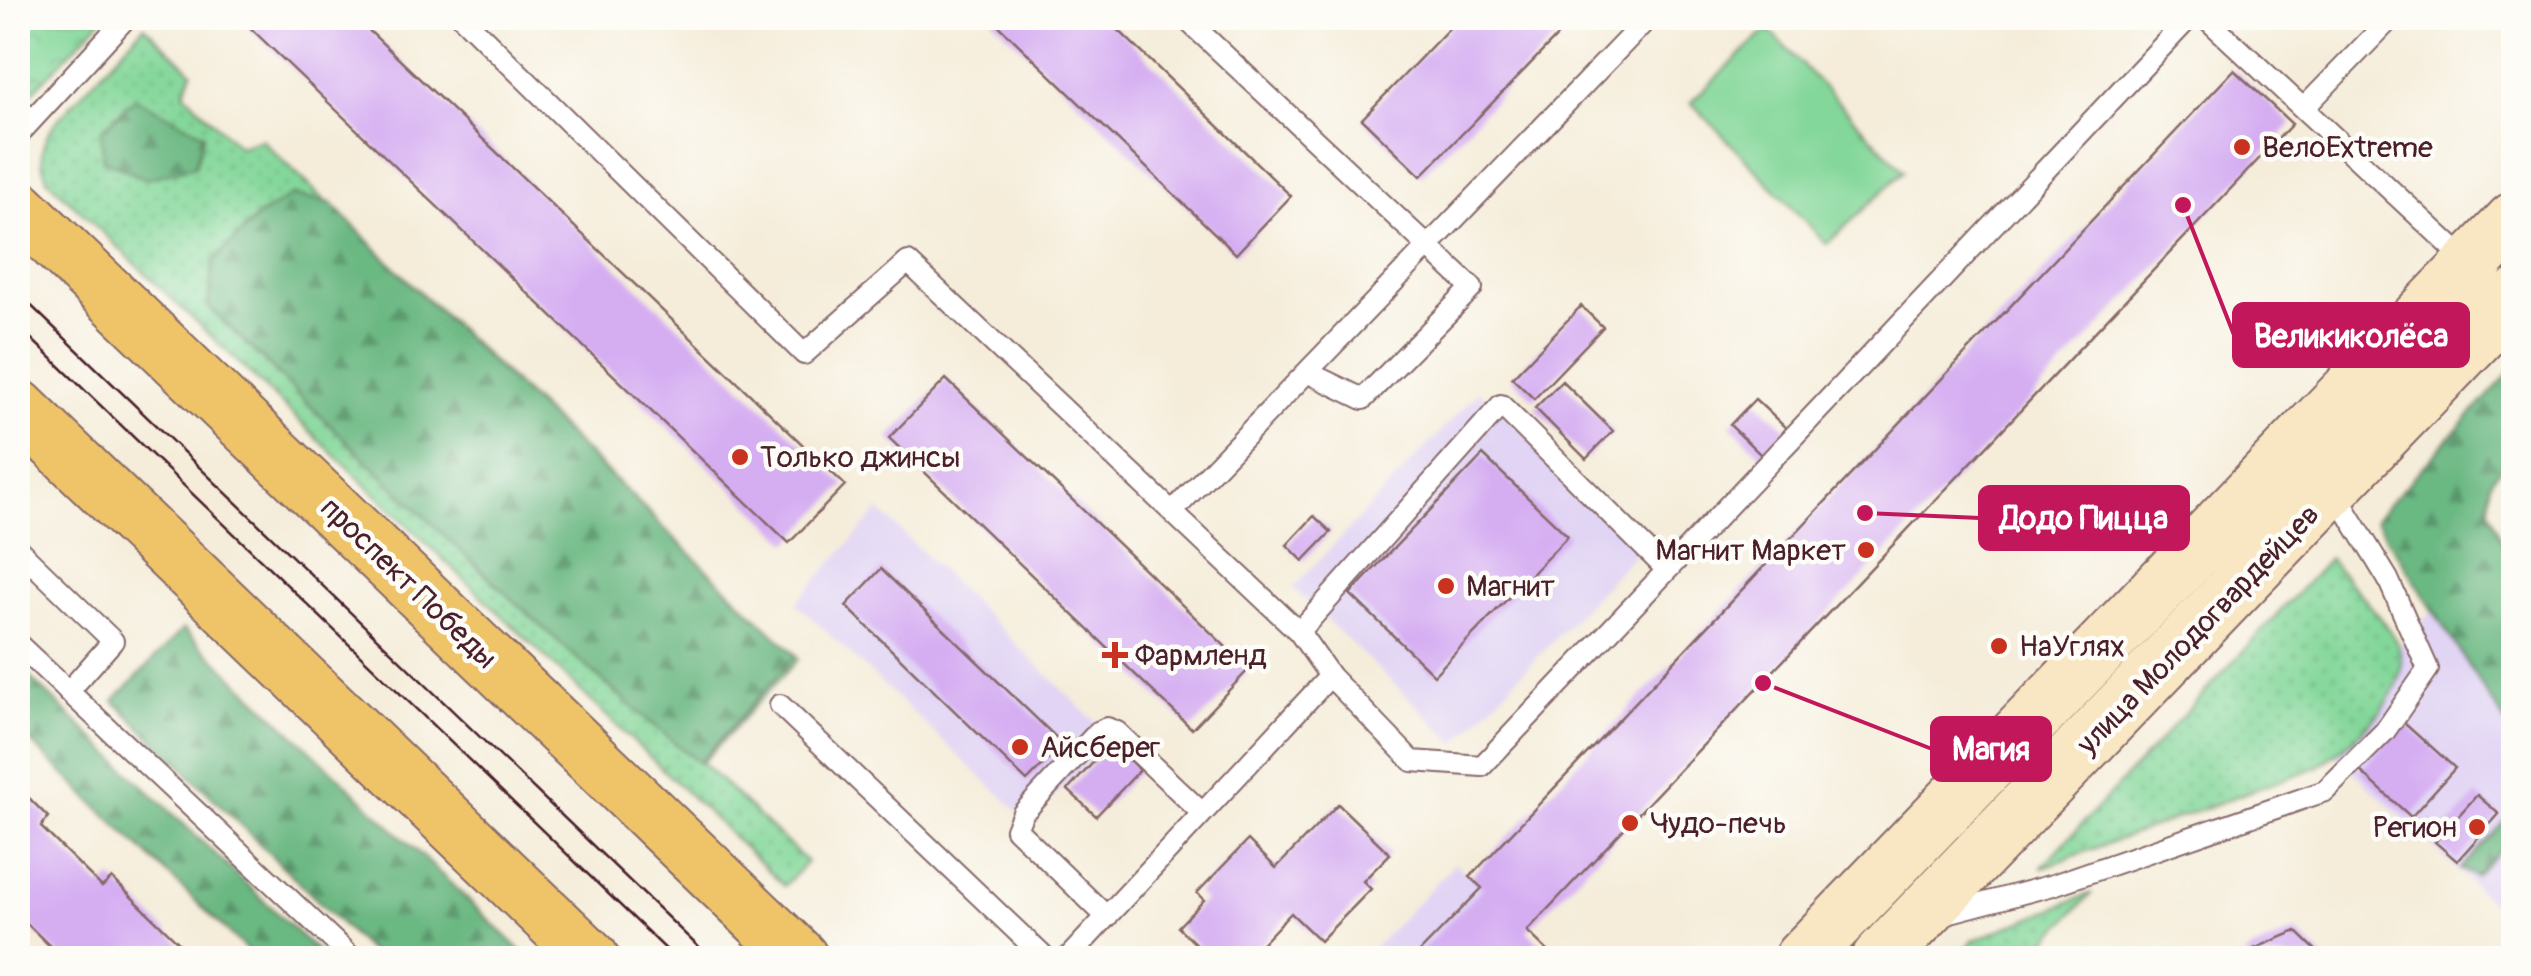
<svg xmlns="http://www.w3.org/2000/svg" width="2531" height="976" font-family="Pangolin,sans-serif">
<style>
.built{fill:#e1d4f4}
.grass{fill:url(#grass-dots);stroke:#667b62;stroke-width:2.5}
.forest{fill:url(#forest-firs);stroke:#5a6c56;stroke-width:2.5}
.park{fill:url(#park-crowns);stroke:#667b62;stroke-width:2.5}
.garden{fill:#83d79a;stroke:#667b62;stroke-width:2.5}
.building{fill:#d5aef2}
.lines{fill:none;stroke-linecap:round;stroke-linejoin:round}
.service-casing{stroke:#866768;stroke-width:24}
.secondary-casing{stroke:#866768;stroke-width:59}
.primary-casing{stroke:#866768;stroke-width:59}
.service{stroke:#fff;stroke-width:20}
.secondary{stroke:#f9e7c3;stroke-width:55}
.primary{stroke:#efc469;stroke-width:55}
.tram{stroke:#4a1f2b;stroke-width:2.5}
.poi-dot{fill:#c8321e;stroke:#fdfcf7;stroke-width:4}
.labels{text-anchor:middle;stroke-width:9;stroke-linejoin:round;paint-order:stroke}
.poi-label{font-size:30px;fill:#4a1f2b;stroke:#fdfcf7;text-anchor:start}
.street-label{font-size:30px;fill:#4a1f2b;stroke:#fdfcf7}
.leader{fill:none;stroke:#c2185b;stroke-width:4}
.callout-dot{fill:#c2185b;stroke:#fdfcf7;stroke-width:4}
.callout{fill:#c2185b;stroke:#c2185b;stroke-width:4}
.callout-label{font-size:32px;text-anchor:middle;font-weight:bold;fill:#fff}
</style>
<defs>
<pattern id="grass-dots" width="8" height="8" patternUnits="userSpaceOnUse" patternTransform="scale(2.5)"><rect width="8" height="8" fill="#83d79a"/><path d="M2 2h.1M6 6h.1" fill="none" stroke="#73b885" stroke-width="1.8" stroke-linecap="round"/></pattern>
<pattern id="forest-firs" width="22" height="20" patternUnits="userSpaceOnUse" patternTransform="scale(2.5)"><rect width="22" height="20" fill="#6ab882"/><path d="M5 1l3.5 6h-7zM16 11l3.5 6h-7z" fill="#59956b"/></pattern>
<pattern id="park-crowns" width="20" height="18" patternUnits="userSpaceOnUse" patternTransform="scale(2.5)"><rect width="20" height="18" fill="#83d79a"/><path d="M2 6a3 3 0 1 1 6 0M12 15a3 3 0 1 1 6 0" fill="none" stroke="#73b885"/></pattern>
</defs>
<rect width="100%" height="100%" fill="#fdfcf7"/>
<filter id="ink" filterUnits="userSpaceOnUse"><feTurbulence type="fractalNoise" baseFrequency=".01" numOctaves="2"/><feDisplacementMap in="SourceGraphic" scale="20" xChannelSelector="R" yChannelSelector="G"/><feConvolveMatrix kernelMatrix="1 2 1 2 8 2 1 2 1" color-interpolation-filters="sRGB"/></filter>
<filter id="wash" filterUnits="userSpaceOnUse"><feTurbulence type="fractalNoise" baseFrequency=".0048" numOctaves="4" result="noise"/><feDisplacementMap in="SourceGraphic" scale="40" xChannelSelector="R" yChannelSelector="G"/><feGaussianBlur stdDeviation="2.25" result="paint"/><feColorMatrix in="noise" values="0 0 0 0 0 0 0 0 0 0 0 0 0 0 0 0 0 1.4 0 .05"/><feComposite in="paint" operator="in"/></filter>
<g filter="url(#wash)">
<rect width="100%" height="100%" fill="#f5edda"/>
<path class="built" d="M1479 391 1643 545 1456 743 1293 588Z
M879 510 1112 738 1029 822 796 603Z
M2513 525V923L2315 735Z
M1455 863 1482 888 1555 958H1364Z"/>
<path class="grass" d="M144 26 192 72 184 93 239 147 261 139 658 521 651 544 706 597 728 589 798 659 702 763 807 862 784 886 47 179C38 155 41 144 55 123Z
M2329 559C2346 579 2396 629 2400 652 2409 700 2351 744 2317 767L2041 868Z
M2092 893 2030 958H1957L1974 940Z"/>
<path class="forest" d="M135 98 204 134 195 166 146 179 103 160 101 131Z
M292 195 331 203 431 304 796 655 699 763C526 621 368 462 208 306L213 262 257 217Z
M2513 369V454L2490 482 2489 510 2513 567V735L2375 519Z
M183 629 529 958H376L114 701Z
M18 666 324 958H255L18 730Z
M2513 813V837L2475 876 2460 869Z"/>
<path class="park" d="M18 18H103L18 107Z"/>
<path class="garden" d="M1768 29 1904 171 1827 244 1691 102Z"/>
<g id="blocks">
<path class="building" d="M240 18H356L845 485 789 543Z
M991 18H1106L1291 196 1236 254Z
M1459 18H1575L1421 176 1362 119Z
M2234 70 2292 124 1527 931 1549 952 1543 958H1414L1482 888 1470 877Z
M1581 306 1603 327 1534 399 1512 378Z
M946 379 1249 669 1192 729 889 438Z
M1562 381 1613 431 1586 459 1535 408Z
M1755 399 1787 429 1762 456 1730 425Z
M1483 455 1568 536 1434 675 1350 594Z
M1314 516 1331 532 1303 561 1287 545Z
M881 569 1063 744 1027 781 846 606Z
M2404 722 2455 768 2411 817 2360 771Z
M1111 743 1140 770 1096 816 1068 790Z
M18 787 48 817 41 827 102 887 112 878 181 945 173 954 177 958H62L18 915Z
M2477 795 2499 814 2457 861 2435 842Z
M1338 804 1390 854 1363 881 1371 889 1320 941 1291 913 1248 958H1210L1178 927 1204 900 1197 893 1248 840 1276 868Z
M2296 931 2324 958H2243L2251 950Z"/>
</g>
</g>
<g filter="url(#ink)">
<use href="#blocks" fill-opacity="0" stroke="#866768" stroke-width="2.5"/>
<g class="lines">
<defs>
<path id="service" d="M463 18 804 354 908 262 1299 632 1330 676 1412 761 1482 766 2189 18
M1185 18 1472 288 1363 399 1309 373
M2206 18 2468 262
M2304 108 2391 18
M18 135 126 18
M1173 511 1648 18
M18 549 113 641 68 692
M1299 632 1501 405 1667 570
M18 644 352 958
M780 705 1045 958
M1943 914 2053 885 2325 791 2385 731 2428 669 2388 579 2333 489
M1107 917 1016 829 1023 813 1098 732 1107 728 1117 732 1201 812
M1068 958 1330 676"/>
<path id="secondary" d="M1802 958 2514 220
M1880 958 2514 298"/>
<path id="primary" d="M18 207 800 958
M18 407 591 958"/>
</defs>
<use href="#service" class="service-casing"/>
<use href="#secondary" class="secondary-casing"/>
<use href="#primary" class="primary-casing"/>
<use href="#service" class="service"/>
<use href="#secondary" class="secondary"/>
<use href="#primary" class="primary"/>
<path class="tram" d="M18 293 710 958
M18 326 675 958"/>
</g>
</g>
<g class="poi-dot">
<circle cx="2242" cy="147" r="10"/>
<circle cx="740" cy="457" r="10"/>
<circle cx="1866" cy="550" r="10"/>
<circle cx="1446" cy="586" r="10"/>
<circle cx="1999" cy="646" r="10"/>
<path d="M1110 640h10v10h10v10h-10v10h-10v-10h-10v-10h10z"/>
<circle cx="1020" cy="747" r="10"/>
<circle cx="1630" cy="823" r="10"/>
<circle cx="2477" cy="827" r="10"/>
</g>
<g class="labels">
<g class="poi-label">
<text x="2262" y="157">ВелоExtreme</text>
<text x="760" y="467">Только джинсы</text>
<text x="1846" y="560" text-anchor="end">Магнит Маркет</text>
<text x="1466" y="596">Магнит</text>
<text x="2019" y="656">НаУглях</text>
<text x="1135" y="665">Фармленд</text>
<text x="1040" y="757">Айсберег</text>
<text x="1650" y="833">Чудо-печь</text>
<text x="2457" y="837" text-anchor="end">Регион</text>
</g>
<g class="street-label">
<text transform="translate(409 583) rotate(44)" y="10">проспект Победы</text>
<text transform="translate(2198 629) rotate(-46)" y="10">улица Молодогвардейцев</text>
</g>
</g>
<path class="leader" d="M2183 205L2234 335M1865 513L1980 518M1763 683L1932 749"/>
<g class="callout-dot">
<circle cx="2183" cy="205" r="10"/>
<circle cx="1865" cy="513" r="10"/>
<circle cx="1763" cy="683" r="10"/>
</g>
<g class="callout">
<rect x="2234" y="304" width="234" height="62" rx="10"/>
<rect x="1980" y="487" width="208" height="62" rx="10"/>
<rect x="1932" y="718" width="118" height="62" rx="10"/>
</g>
<g class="callout-label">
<text x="2351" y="347">Великиколёса</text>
<text x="2084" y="529">Додо Пицца</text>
<text x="1991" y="760">Магия</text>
</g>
<rect width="2531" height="976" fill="none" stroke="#fdfcf7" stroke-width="60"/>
</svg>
